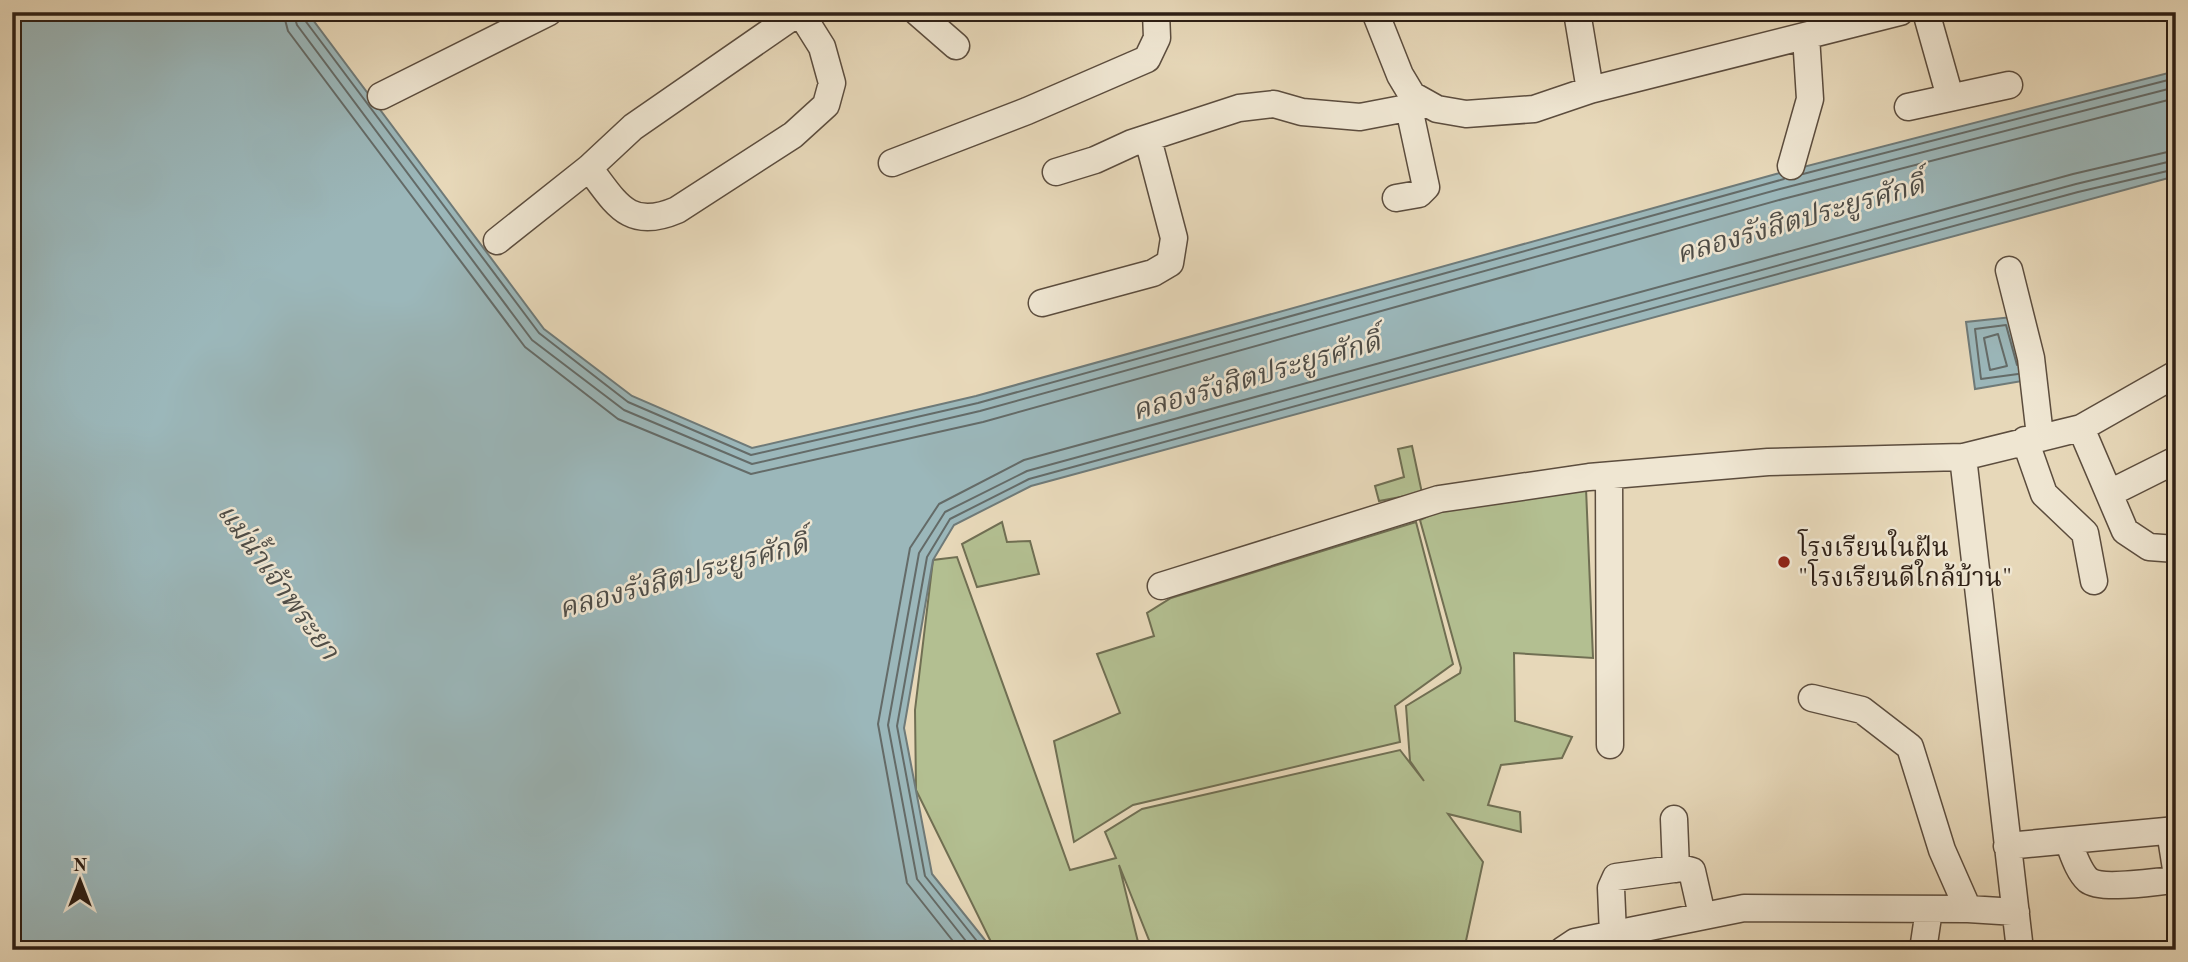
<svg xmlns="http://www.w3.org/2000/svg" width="2188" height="962" font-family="'Old Standard TT','Noto Serif Thai',serif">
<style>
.green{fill:#b3bf91;stroke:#706f53;stroke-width:2}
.water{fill:#9bb7ba;stroke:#6f7a78;stroke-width:2}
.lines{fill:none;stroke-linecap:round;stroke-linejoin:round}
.shore{stroke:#646b68;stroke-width:2}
.minor-casing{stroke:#5c4d3e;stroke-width:29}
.minor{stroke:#efe6d2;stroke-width:26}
.poi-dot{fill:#8f2418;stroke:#efe6d2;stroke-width:2.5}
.labels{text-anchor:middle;stroke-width:5;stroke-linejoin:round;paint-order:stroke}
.poi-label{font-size:26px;fill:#2e1f15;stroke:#efe6d2;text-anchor:start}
.water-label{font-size:28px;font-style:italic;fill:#4f4d47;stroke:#efe6d2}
</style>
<rect width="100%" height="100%" fill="#e7d8b9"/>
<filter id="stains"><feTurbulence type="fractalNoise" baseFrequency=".00286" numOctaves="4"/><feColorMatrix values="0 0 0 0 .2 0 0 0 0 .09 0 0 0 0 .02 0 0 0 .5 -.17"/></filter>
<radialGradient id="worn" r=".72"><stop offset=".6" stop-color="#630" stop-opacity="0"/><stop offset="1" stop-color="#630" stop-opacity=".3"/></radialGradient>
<path class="green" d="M1412 446 1422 493 1379 501 1375 486 1404 477 1398 449Z
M1586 488 1593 658 1514 653 1515 721 1572 737 1562 758 1501 765 1488 805 1520 812 1521 832 1448 814 1483 862 1464 950H1153L1119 865 1140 950H995L916 790 915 710 933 560 957 557 1070 870 1116 858 1105 832 1142 809 1400 750 1424 781 1410 761 1406 706 1460 673 1461 668 1420 520 1443 509Z
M1002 522 1007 542 1030 541 1039 574 977 587 962 544Z
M1416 522 1453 664 1395 706 1400 742 1133 805 1074 842 1054 741 1120 713 1097 654 1154 636 1147 613 1171 598Z"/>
<path class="water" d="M12 12H307L544 329 632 396 752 448 976 396 1776 174 2176 71V176L1031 486 954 525 933 560 904 728 932 874 993 950H12Z
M2012 317 2028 380 1975 389 1966 322Z"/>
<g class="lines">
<path class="shore" d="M283 12 288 31 525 347 618 419 751 474 983 422 1783 199 2176 98
M293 12 297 25 532 340 624 410 752 464 980 411 1780 189 2176 87
M302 12 304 19 539 333 628 402 751 455 978 403 1784 179
M1803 174 2176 78
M1998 334 2007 366 1990 370 1984 338Z
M2017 365 2006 325 1975 329 1981 379 2018 374
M960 950 907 883 878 724 910 548 939 504 1024 460 2073 174 2176 150
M973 950 917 879 888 725 919 553 945 512 1027 471 2076 184 2176 160
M984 950 925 876 897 726 927 557 950 519 1029 479 2078 192 2176 169"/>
<defs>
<path id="minor" d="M917 12 956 46
M1375 12 1400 75 1412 95 1437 109 1466 114 1534 109 1590 90 1900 12
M1577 12 1590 90
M1926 12 1950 97
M381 96 549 12
M1908 107 2009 85
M892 163 1027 111 1147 59 1157 38 1156 12
M1791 166 1810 99 1806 36
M589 168C616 203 628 231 677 210L793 135 826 105 832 83 822 47 800 12
M1056 172 1095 160 1132 143 1239 108 1274 104 1302 112 1360 117 1428 104
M1396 198 1419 194 1426 187 1409 108
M497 241 589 168 633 127 799 12
M2009 270 2031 358 2040 436
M1042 303 1153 273 1170 263 1174 238 1148 139
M2081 428 2125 531 2149 547 2176 549
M2025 440 2044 494 2085 533 2094 581
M1963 457 2020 950
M1609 476 1610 745
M2110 493 2176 460
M1161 586 1439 499 1589 477 1768 462 1963 457 2081 428 2176 374
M1812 698 1862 710 1910 747 1942 850 1968 909
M1674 819 1676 869
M2170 831 2176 869
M2068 841C2073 853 2078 871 2088 880 2102 891 2157 881 2176 880
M2007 846 2176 830
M1613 934 1611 888 1616 877 1681 868 1692 871 1702 915
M1563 950 1575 942 1744 908 1968 909 2016 912
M1923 950 1929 910"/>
</defs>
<use href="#minor" class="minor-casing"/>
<use href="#minor" class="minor"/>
</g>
<circle class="poi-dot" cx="1784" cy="562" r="7"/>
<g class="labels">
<g class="poi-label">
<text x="1798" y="556">โรงเรียนในฝัน<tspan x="1798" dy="30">"โรงเรียนดีใกล้บ้าน"</tspan></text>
</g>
<g class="water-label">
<text transform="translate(1800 218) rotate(-16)" y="10">คลองรังสิตประยูรศักดิ์</text>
<text transform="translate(1256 375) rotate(-16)" y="10">คลองรังสิตประยูรศักดิ์</text>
<text transform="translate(683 575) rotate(-15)" y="10">คลองรังสิตประยูรศักดิ์</text>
<text transform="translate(279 581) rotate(54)" y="10">แม่น้ำเจ้าพระยา</text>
</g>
</g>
<rect width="2188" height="962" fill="none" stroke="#e7d8b9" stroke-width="42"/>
<rect x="14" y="14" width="2160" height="934" fill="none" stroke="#2e1f15" stroke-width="3.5"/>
<rect x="21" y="21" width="2146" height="920" fill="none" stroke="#2e1f15" stroke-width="2"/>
<g transform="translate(80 881)" stroke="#efe6d2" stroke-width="5" paint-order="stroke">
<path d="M0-5L12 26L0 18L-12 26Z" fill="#2e1f15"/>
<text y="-10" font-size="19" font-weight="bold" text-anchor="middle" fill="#2e1f15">N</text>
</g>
<rect width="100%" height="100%" filter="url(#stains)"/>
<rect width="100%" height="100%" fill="url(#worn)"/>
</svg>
